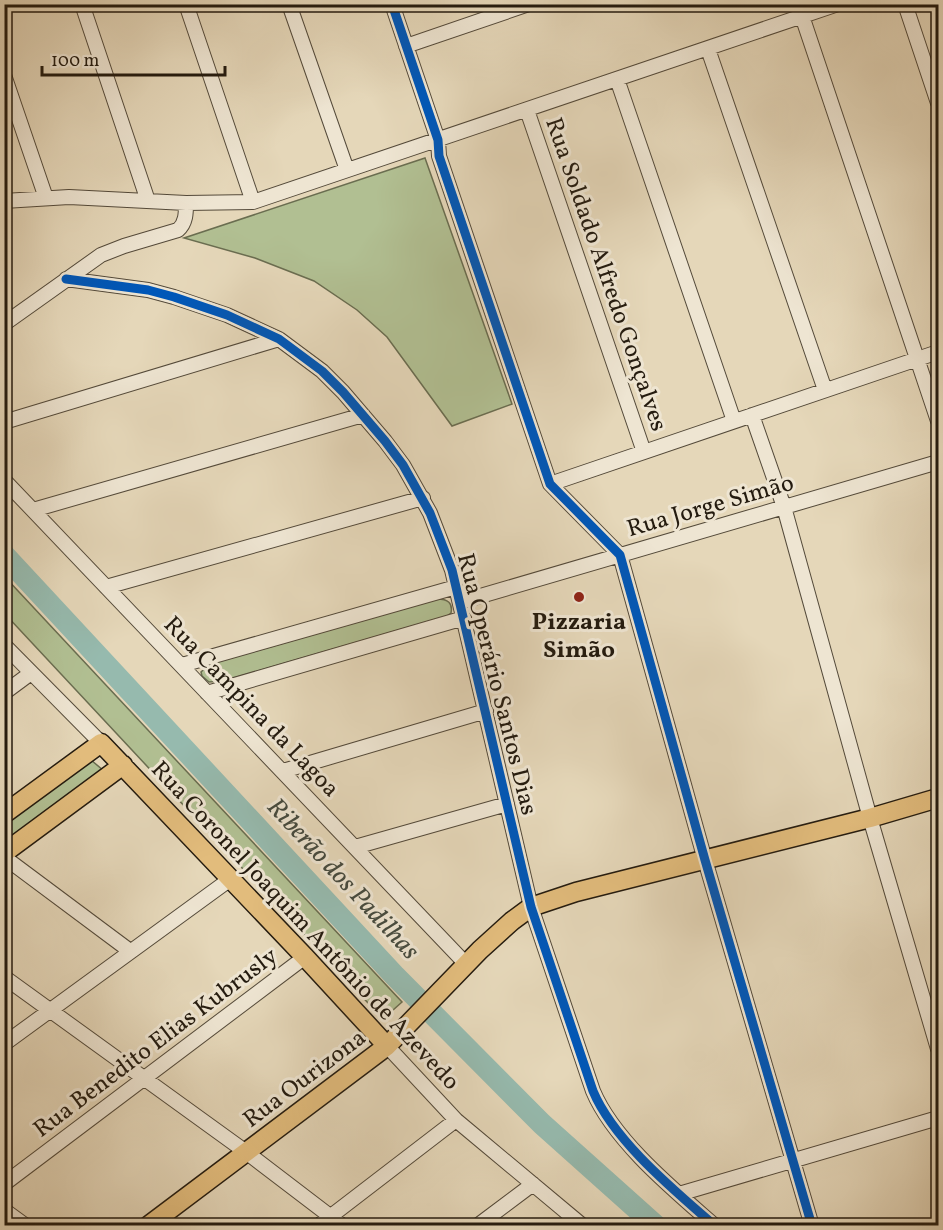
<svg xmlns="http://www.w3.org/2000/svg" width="943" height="1230" font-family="Vollkorn,serif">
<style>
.green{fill:#b1bf92;stroke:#6a6d50;stroke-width:1.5}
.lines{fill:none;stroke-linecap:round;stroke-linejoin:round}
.river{stroke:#96baae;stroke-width:22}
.minor-casing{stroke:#544a3a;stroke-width:16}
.major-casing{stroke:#241b0f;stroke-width:21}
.minor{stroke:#eee5d2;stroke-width:14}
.major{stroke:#e2bc7c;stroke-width:18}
.cycleway-casing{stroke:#eee5d2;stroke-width:13}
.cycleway{stroke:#0057b8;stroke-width:9}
.poi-dot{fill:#8f2418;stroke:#eee5d2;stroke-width:2}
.labels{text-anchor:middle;stroke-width:6;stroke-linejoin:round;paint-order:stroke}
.street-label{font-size:24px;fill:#241b0f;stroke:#eee5d2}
.poi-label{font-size:24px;font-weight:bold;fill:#241b0f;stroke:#eee5d2}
.water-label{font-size:26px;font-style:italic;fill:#464b3f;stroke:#eee5d2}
</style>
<rect width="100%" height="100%" fill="#e5d7b9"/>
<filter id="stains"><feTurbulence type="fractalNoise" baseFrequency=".00333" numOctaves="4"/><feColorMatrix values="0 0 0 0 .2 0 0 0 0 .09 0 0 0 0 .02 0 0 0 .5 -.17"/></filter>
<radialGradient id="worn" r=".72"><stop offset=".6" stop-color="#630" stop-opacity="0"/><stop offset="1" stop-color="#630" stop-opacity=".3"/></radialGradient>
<path class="green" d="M425 158 512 404 452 426 387 337 357 310 314 281 255 258 184 238Z
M5 577 402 1002 383 1019 5 614Z
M437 599C448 599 453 603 451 613L447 616 223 681 209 682 202 676 201 672 210 664Z
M91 760 104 771 5 844 4 824Z"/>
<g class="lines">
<path class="river" d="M4 555 394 975 542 1124 656 1226"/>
<defs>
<path id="minor" d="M82 4 148 201
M186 4 253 202
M289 4 347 170
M392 4 438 140 439 156 550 484 620 555 705 860 812 1226
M798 4 938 421
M905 4 938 103
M406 46 529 4
M708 49 825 390
M4 75 46 198
M617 79 734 421
M527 110 644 452
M4 201 69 197 186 203 253 202 838 4
M66 279 148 290 174 297 227 315 279 339 322 371 343 392 385 441 403 465 430 513 452 570 531 907 593 1091C614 1141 674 1190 715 1226
M4 324 101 255 124 246 178 230C186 223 186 213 186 203
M752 415 784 507 870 818 938 1049
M4 422 279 339
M4 480 466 964
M550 484 938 352
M33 510 363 415
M106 587 423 498
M460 602 938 462
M4 645 101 743
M182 665 456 587
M4 693 31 673
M207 693 464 618
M283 771 486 711
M355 847 507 804
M4 857 130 951
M4 977 246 1152 343 1226
M4 1044 229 880
M387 1046 456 1120 583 1226
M4 1184 305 957
M679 1194 938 1118
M4 1210 26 1226
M318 1226 456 1120
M477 1226 533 1184"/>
<path id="major" d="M4 814 101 743 305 957 387 1046
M4 853 123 765
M148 1226 387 1046 480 950 512 921 531 907 576 892 870 818 938 798"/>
</defs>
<use href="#minor" class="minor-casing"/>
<use href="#major" class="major-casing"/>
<use href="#minor" class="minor"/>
<use href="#major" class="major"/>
<defs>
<path id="cycleway" d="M392 4 438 140 439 156 550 484 620 555 705 860 812 1226
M66 279 148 290 174 297 227 315 279 339 322 371 343 392 385 441 403 465 430 513 452 570 531 907 593 1091C614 1141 674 1190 715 1226"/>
</defs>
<use href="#cycleway" class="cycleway-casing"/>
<use href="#cycleway" class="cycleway"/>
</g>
<circle class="poi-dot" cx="579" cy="597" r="6"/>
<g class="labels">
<g class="street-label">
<text transform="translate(607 274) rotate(71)" y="8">Rua Soldado Alfredo Gonçalves</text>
<text transform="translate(710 505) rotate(-16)" y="8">Rua Jorge Simão</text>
<text transform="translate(498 684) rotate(76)" y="8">Rua Operário Santos Dias</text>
<text transform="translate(252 706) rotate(46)" y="8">Rua Campina da Lagoa</text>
<text transform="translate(306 925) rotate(47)" y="8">Rua Coronel Joaquim Antônio de Azevedo</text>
<text transform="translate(155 1042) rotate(-37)" y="8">Rua Benedito Elias Kubrusly</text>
<text transform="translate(304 1078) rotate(-37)" y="8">Rua Ourizona</text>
</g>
<g class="poi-label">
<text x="579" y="629">Pizzaria<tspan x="579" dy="28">Simão</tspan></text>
</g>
<g class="water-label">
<text transform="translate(344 878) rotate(47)" y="9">Riberão dos Padilhas</text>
</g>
</g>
<rect width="943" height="1230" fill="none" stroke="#e5d7b9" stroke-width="24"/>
<rect x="6" y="6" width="931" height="1218" fill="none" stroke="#241b0f" stroke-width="3"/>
<rect x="12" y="12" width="919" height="1206" fill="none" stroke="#241b0f" stroke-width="1.5"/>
<path d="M42 66v9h183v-9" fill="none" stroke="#241b0f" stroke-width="3"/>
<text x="51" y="66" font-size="18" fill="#241b0f" stroke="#eee5d2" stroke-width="4.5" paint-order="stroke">100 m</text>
<rect width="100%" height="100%" filter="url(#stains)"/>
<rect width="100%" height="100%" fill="url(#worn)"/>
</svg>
